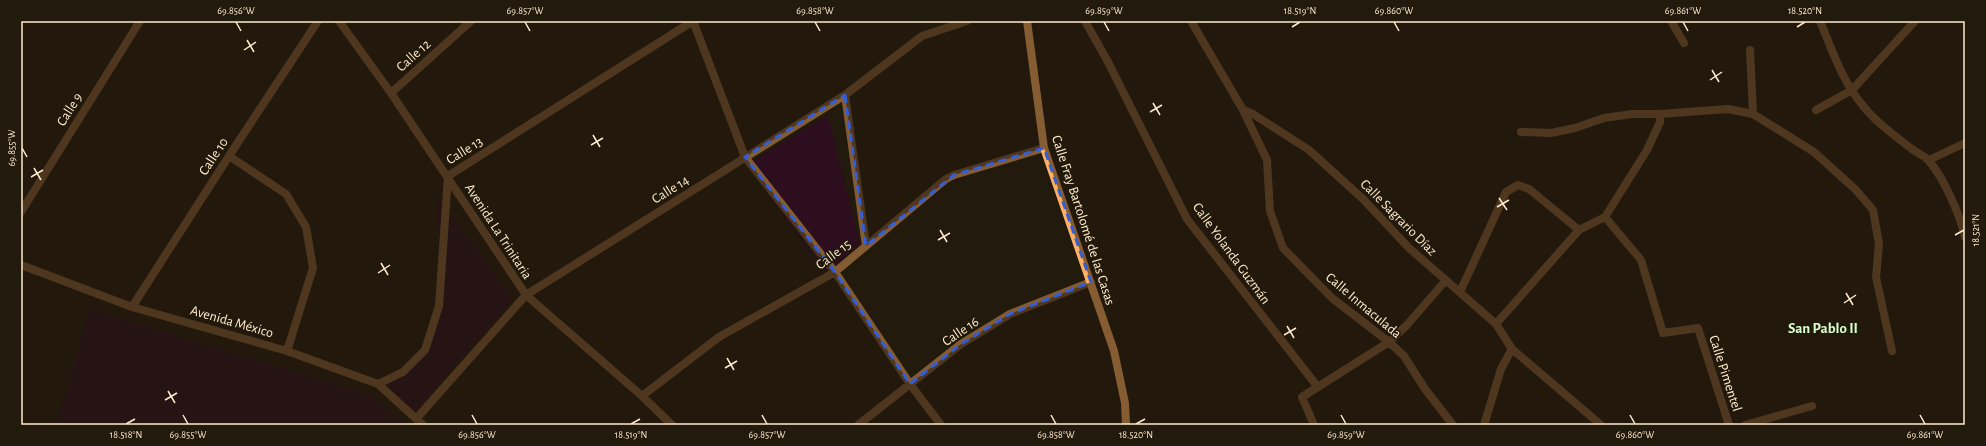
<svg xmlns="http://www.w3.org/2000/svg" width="1986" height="446" font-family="'Alegreya Sans',sans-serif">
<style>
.green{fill:#2c0e1f}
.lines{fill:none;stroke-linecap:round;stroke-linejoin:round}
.service{stroke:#845c33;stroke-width:8}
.minor{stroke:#845c33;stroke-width:8}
.secondary{stroke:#ffb063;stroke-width:8}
.marked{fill:none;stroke:#345ed7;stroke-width:3;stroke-dasharray:8 5;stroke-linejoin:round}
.ticks{fill:none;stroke:#ffeacc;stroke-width:1.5}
.labels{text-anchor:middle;stroke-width:3.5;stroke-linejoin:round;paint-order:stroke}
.street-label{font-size:14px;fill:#ffeacc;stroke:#221a0c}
.neighbourhood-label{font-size:15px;font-weight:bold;fill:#d7ffce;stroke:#221a0c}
.neatline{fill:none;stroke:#ffeacc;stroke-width:1.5}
.ticks-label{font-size:10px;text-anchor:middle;fill:#ffeacc}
</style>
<rect width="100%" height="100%" fill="#221a0c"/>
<path class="green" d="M828 115 860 244 824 275 747 164Z
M437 195 513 300 414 413 376 389 405 375 430 350 443 307Z
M90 309 369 395 407 425H56Z"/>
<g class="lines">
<path class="service" d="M1750 50 1753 114
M1521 132 1551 133 1575 128 1604 118 1632 114H1660"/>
<path class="minor" d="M339 21 391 93 526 295 642 396 672 425
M693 21 745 157 835 272 910 384 941 425
M1085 21 1108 62 1187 219 1317 386
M1191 21 1243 110 1253 114 1309 150 1363 199 1409 248 1496 324 1512 349 1601 425
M1671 21 1684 43
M1820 21C1832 50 1843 83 1864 107 1877 123 1895 136 1912 149 1917 153 1925 156 1929 161 1944 178 1960 215 1965 237
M391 93 471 21
M845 95 866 246
M1243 110 1267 160 1270 211 1283 248 1332 298 1389 342 1404 356 1425 389 1453 425
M1816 110 1852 90 1915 21
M229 156 286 194 306 227 313 268 287 351
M1929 160 1965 143
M21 212 140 21
M1605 217 1641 260 1663 333 1698 328 1729 425
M21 265 132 307 287 351 378 384 423 425
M1460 292 1506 192 1518 185 1529 189 1579 230
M132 307 229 156 318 21
M1496 324 1579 230 1605 217 1647 150 1660 122V114L1728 109 1753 114 1814 152 1856 190 1873 210 1879 244 1876 277 1892 351
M378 384 403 372 425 350 439 306 448 176 693 21
M642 396 719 337 835 272 946 179 954 175 1044 148
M416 419 526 295 845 95 922 36 967 21
M858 425 961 344 1010 314 1091 282
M1314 425 1302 397 1389 342 1407 325 1446 280
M1484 425 1501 369 1512 349
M1745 425 1812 406"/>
<path class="secondary" d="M1027 21 1044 148 1114 351 1125 403 1126 425"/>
</g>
<path d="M0 0H1986V446H0ZM845 95 866 246 954 175 1044 148 1091 282 1010 314 961 344 910 384 835 272 745 157Z" fill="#221a0c" fill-opacity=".55" fill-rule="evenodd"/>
<path class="marked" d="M845 95 866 246 954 175 1044 148 1091 282 1010 314 961 344 910 384 835 272 745 157Z"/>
<path class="ticks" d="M236 22 241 31M525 22 530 31M815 22 820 31M1104 22 1109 31M1394 22 1399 31M1683 22 1688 31M1292 27 1300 22M1797 27 1805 22M247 40 254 52M244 50 256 42M1712 70 1719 82M1710 80 1722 72M1153 103 1160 115M1150 112 1162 105M593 135 600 147M591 145 603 138M22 148 27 157M34 168 41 180M31 177 43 170M1499 198 1507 210M1497 207 1509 200M940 230 947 242M1955 235 1964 230M938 240 950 233M381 263 388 275M378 273 390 265M1846 293 1853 305M1844 303 1856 295M1287 326 1294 338M1284 335 1296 328M727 358 734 370M725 368 737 361M168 391 175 403M165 400 177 393M183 415 188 424M472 415 477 424M762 415 767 424M1051 415 1056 424M1341 415 1346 424M1630 415 1635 424M1920 415 1925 424M126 424 135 419M631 424 640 419M1136 424 1145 419"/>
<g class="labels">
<g class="street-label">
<text transform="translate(413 55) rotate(-42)" y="5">Calle 12</text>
<text transform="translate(69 109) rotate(-58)" y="5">Calle 9</text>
<text transform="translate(464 150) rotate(-32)" y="5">Calle 13</text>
<text transform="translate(213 156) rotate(-57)" y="5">Calle 10</text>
<text transform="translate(670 189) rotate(-32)" y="5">Calle 14</text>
<text transform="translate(1399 217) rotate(45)" y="5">Calle Sagrario Díaz</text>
<text transform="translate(1084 220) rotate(72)" y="5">Calle Fray Bartolomé de las Casas</text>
<text transform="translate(499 231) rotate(57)" y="5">Avenida La Trinitaria</text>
<text transform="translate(1232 253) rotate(54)" y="5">Calle Yolanda Guzmán</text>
<text transform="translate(833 254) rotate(-37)" y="5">Calle 15</text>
<text transform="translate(1364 305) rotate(40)" y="5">Calle Inmaculada</text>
<text transform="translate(232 321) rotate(16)" y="5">Avenida México</text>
<text transform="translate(960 331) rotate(-34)" y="5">Calle 16</text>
<text transform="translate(1726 373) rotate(72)" y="5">Calle Pimentel</text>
</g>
<g class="neighbourhood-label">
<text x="1823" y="333">San Pablo II</text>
</g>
</g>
<rect width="1986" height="446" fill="none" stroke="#221a0c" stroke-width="44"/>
<rect x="22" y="22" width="1942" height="402" class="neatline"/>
<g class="ticks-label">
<text x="236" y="14">69.856°W</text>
<text x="525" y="14">69.857°W</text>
<text x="815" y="14">69.858°W</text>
<text x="1104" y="14">69.859°W</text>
<text x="1300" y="14">18.519°N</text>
<text x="1394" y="14">69.860°W</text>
<text x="1683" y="14">69.861°W</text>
<text x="1805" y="14">18.520°N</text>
<text transform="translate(11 148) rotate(-90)" y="4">69.855°W</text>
<text transform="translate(1975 230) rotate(-90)" y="4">18.521°N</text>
<text x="126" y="438">18.518°N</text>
<text x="188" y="438">69.855°W</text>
<text x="477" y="438">69.856°W</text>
<text x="631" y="438">18.519°N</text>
<text x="767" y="438">69.857°W</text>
<text x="1056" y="438">69.858°W</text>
<text x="1136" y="438">18.520°N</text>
<text x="1346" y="438">69.859°W</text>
<text x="1635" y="438">69.860°W</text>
<text x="1925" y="438">69.861°W</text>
</g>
</svg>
